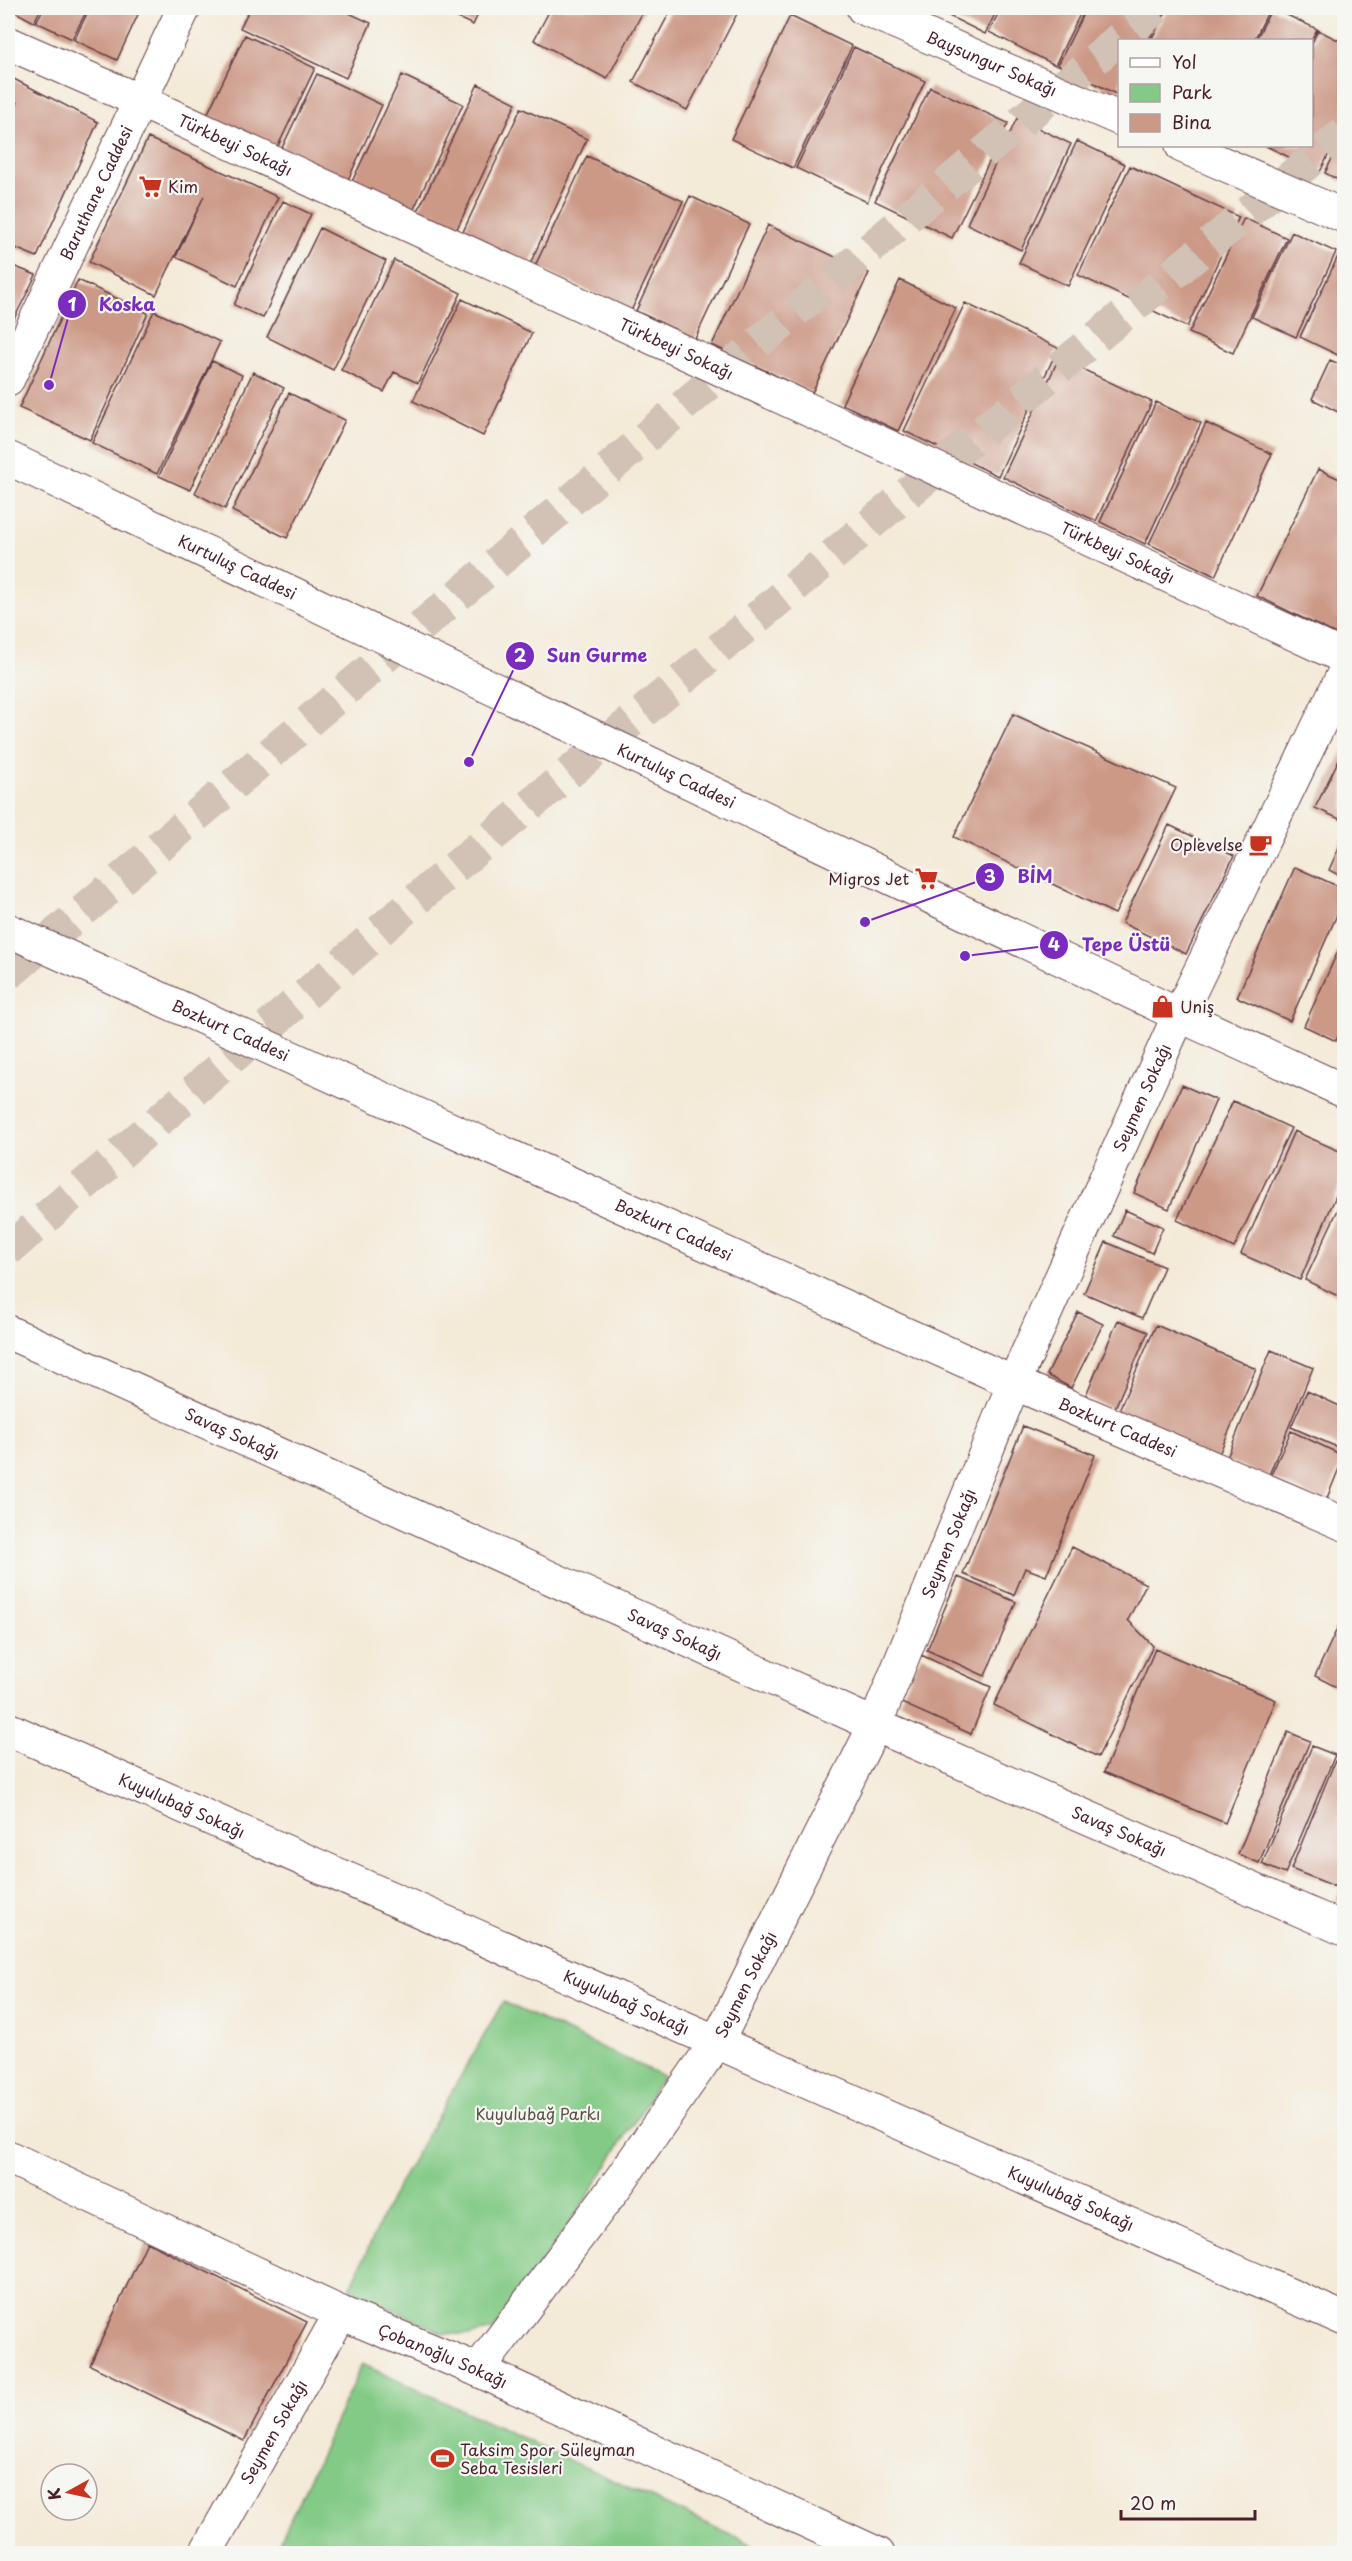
<svg xmlns="http://www.w3.org/2000/svg" width="1352" height="2561" font-family="'Playpen Sans',sans-serif">
<style>
.green{fill:#83ca86;stroke:#667458;stroke-width:1.5}
.building{fill:#cc9987}
.lines{fill:none;stroke-linecap:round;stroke-linejoin:round}
.primary-tunnel{stroke:#d2c1b5;stroke-width:33;stroke-dasharray:33 16;stroke-linecap:butt}
.street-casing{stroke:#643d45;stroke-width:35}
.secondary-casing{stroke:#643d45;stroke-width:35}
.street{stroke:#fff;stroke-width:33}
.secondary{stroke:#fff;stroke-width:33}
.labels{text-anchor:middle;stroke-width:4.5;stroke-linejoin:round;paint-order:stroke}
.street-label{font-size:16px;fill:#4a1f2b;stroke:#f6f6f2}
.poi-label{font-size:16px;fill:#4a1f2b;stroke:#f6f6f2;text-anchor:start}
.park-label{font-size:16px;fill:#5b5246;stroke:#f6f6f2}
.leader{fill:none;stroke:#7b2cbf;stroke-width:2}
.callout-dot{fill:#7b2cbf;stroke:#f6f6f2;stroke-width:2}
.mark-label{font-size:18px;text-anchor:middle;font-weight:bold;fill:#fff}
.callout-label{font-size:18px;text-anchor:middle;font-weight:bold;fill:#7b2cbf;stroke:#f6f6f2;stroke-width:4.5;stroke-linejoin:round;paint-order:stroke}
</style>
<rect width="100%" height="100%" fill="#f6f6f2"/>
<filter id="ink" filterUnits="userSpaceOnUse"><feTurbulence type="fractalNoise" baseFrequency=".0167" numOctaves="2"/><feDisplacementMap in="SourceGraphic" scale="12" xChannelSelector="R" yChannelSelector="G"/><feConvolveMatrix kernelMatrix="1 2 1 2 8 2 1 2 1" color-interpolation-filters="sRGB"/></filter>
<filter id="wash" filterUnits="userSpaceOnUse"><feTurbulence type="fractalNoise" baseFrequency=".008" numOctaves="4" result="noise"/><feDisplacementMap in="SourceGraphic" scale="24" xChannelSelector="R" yChannelSelector="G"/><feGaussianBlur stdDeviation="1.35" result="paint"/><feColorMatrix in="noise" values="0 0 0 0 0 0 0 0 0 0 0 0 0 0 0 0 0 1.4 0 .05"/><feComposite in="paint" operator="in"/></filter>
<g filter="url(#wash)">
<rect width="100%" height="100%" fill="#f4ead8"/>
<path class="green" d="M503 2002 663 2076 577 2213 493 2330 471 2335 443 2333 350 2289 391 2198Z
M362 2364 770 2553H275Z"/>
<g id="blocks">
<path class="building" d="M8 8H41L34 22Z
M44 8H88L72 39 36 22Z
M90 8H141L117 60 74 40Z
M250 8H338L371 23 346 78 240 28Z
M436 8H481L473 25Z
M551 8H645L607 79 534 40Z
M672 8H740L687 110 633 82Z
M933 8H998L985 34Z
M1001 8H1083L1055 65 989 32Z
M1086 8H1165L1149 40H1120V96L1058 65Z
M1168 8H1270L1254 40H1151Z
M1272 8 1317 29 1311 40H1256Z
M790 16 852 46 793 168 731 139Z
M1318 30 1344 43V122L1320 172 1266 146H1312V43Z
M245 35 315 68 277 148 207 115Z
M854 47 925 81 867 202 796 168Z
M317 74 382 105 347 182 281 150Z
M402 75 463 104 412 213 351 184Z
M8 76 98 122 37 257 8 245V125L18 102 8 122Z
M478 84 516 103 456 231 417 213Z
M930 87 1008 123 952 238 875 201Z
M521 108 587 139 529 266 462 234Z
M1017 118 1071 144 1021 250 967 224Z
M1344 134V183L1325 173Z
M148 138 278 197 237 286 176 257 204 196 156 295 89 262Z
M1077 141 1125 164 1068 286 1019 263Z
M587 156 683 201 631 311 535 266Z
M1130 166 1239 217 1187 327 1078 275Z
M690 196 749 224 695 339 636 311Z
M283 201 311 214 263 318 234 305Z
M1244 218 1287 238 1233 353 1189 333Z
M768 225 869 273 812 393 712 345Z
M320 228 386 261 333 370 267 337Z
M1292 232 1336 252 1296 337 1252 317Z
M1339 254 1344 257V358L1300 337Z
M394 260 461 293 418 383 394 372 384 392 341 370Z
M8 264 36 275 8 331Z
M78 280 148 313 90 440 19 408Z
M900 280 956 308 898 431 842 404Z
M462 299 532 333 483 436 413 401Z
M965 303 1058 348 998 476 904 431Z
M154 311 220 342 157 474 92 443Z
M1059 358 1152 402 1096 521 1003 477Z
M1330 360 1344 366V415L1312 399Z
M212 361 242 375 190 490 159 476Z
M253 372 284 388 225 509 195 493Z
M289 393 345 420 287 538 232 511Z
M1156 402 1201 423 1145 544 1100 522Z
M1206 423 1272 454 1215 576 1149 544Z
M1318 469 1344 481V638L1257 596Z
M1013 714 1176 788 1115 914 954 837Z
M1344 749V821L1315 808Z
M1169 825 1234 856 1186 954 1122 923Z
M1344 836V878L1329 870Z
M1295 867 1344 889V899L1290 1021 1237 997Z
M1344 938V1023L1336 1041 1304 1026Z
M1182 1085 1216 1100 1169 1209 1134 1193Z
M1233 1101 1291 1128 1234 1248 1177 1220Z
M1294 1131 1344 1153V1177L1300 1280 1241 1254Z
M1344 1197V1299L1305 1280Z
M1125 1210 1163 1227 1152 1253 1114 1236Z
M1106 1242 1164 1267 1142 1318 1084 1293Z
M1078 1312 1103 1324 1071 1388 1047 1375Z
M1118 1320 1148 1332 1114 1410 1085 1397Z
M1156 1325 1256 1369 1216 1461 1116 1417Z
M1271 1350 1313 1368 1268 1477 1226 1460Z
M1307 1391 1344 1408V1450L1291 1427Z
M1023 1426 1095 1455 1046 1576 1025 1568 1014 1595 963 1574Z
M1291 1431 1344 1456 1325 1503 1270 1477Z
M1072 1547 1146 1584 1128 1620 1153 1646 1098 1757 994 1705Z
M958 1577 1016 1602 985 1676 927 1650Z
M1344 1614V1691L1315 1676Z
M1155 1649 1276 1700 1225 1823 1104 1772Z
M921 1655 991 1687 971 1734 899 1702Z
M1288 1732 1310 1741 1259 1863 1238 1854Z
M1312 1746 1335 1755 1285 1874 1262 1864Z
M1335 1761 1344 1765V1875L1339 1888 1291 1869Z
M1344 1880V1904L1335 1900Z
M147 2242 307 2322 244 2441 90 2365Z"/>
</g>
</g>
<g filter="url(#ink)">
<use href="#blocks" fill-opacity="0" stroke="#643d45" stroke-width="1.5"/>
<g class="lines">
<path class="primary-tunnel" d="M8 974 1156 8
M8 1250 432 886 1344 133"/>
<defs>
<g id="street">
<path id="s1" d="M863 8 1120 119"/>
<path id="s2" d="M8 43 140 101 1344 657"/>
<path d="M1182 146 1344 216"/>
<path id="s3" d="M8 1332 875 1725 1344 1929"/>
<path id="s4" d="M8 1729 1344 2319"/>
<path id="s5" d="M8 2157 341 2313 478 2370 878 2554"/>
<path id="s6" d="M478 2370 621 2179 718 2040 875 1725 1014 1383 1179 1015 1344 673"/>
<path id="s7" d="M205 2554 341 2313"/>
</g>
<g id="secondary">
<path id="s8" d="M8 379 184 8"/>
<path id="s9" d="M8 458 1179 1015 1344 1091"/>
<path id="s10" d="M8 930 1014 1383 1344 1524"/>
</g>
</defs>
<use href="#street" class="street-casing"/>
<use href="#secondary" class="secondary-casing"/>
<use href="#street" class="street"/>
<use href="#secondary" class="secondary"/>
</g>
</g>
<defs>
<symbol id="supermarket-bare" viewBox="-9 -9 18 18"><path d="M-6-5.5h2.5l.6 2H6L4.5 2H-2.5L-4.4-4H-6ZM-1.5 3.2a1.3 1.3 0 1 0 .1 0ZM3 3.2a1.3 1.3 0 1 0 .1 0Z" fill="#c8321e" stroke="#f6f6f2" stroke-width="2.5" paint-order="stroke"/></symbol>
<symbol id="cafe-bare" viewBox="-9 -9 18 18"><path d="M-5.5-4.5H6V0H3Q3 3.5 0 3.5H-2.5Q-5.5 3.5-5.5 0ZM3-3.2v2h1.7v-2ZM-6 4.5H4V6H-6Z" fill="#c8321e" stroke="#f6f6f2" stroke-width="2.5" paint-order="stroke"/></symbol>
<symbol id="shop-bare" viewBox="-9 -9 18 18"><path d="M-5-2.5h2.3a2.7 3.5 0 0 1 5.4 0H5L5.5 6h-11ZM-1.5-2.5h3a1.5 2.3 0 0 0-3 0Z" fill="#c8321e" stroke="#f6f6f2" stroke-width="2.5" paint-order="stroke"/></symbol>
<symbol id="stadium-bare" viewBox="-9 -9 18 18"><path d="M0-5a6.5 5 0 1 0 0 10a6.5 5 0 1 0 0-10ZM-3.5-1.8h7v3.6h-7Z" fill="#c8321e" stroke="#f6f6f2" stroke-width="2.5" paint-order="stroke"/></symbol>
</defs>
<g fill-rule="evenodd">
<use href="#supermarket-bare" x="134" y="170" width="33" height="33"/>
<use href="#cafe-bare" x="1244" y="828" width="33" height="33"/>
<use href="#supermarket-bare" x="910" y="862" width="33" height="33"/>
<use href="#shop-bare" x="1146" y="990" width="33" height="33"/>
<use href="#stadium-bare" x="426" y="2442" width="33" height="33"/>
</g>
<g class="labels">
<g class="street-label">
<text dy="6" stroke="none"><textPath href="#s1" startOffset="140">Baysungur Sokağı</textPath></text>
<text dy="6" stroke="none"><textPath href="#s2" startOffset="249">Türkbeyi Sokağı</textPath></text>
<text dy="6" stroke="none"><textPath href="#s8" startOffset="206">Baruthane Caddesi</textPath></text>
<text dy="6" stroke="none"><textPath href="#s2" startOffset="735">Türkbeyi Sokağı</textPath></text>
<text dy="6" stroke="none"><textPath href="#s2" startOffset="1221">Türkbeyi Sokağı</textPath></text>
<text dy="6" stroke="none"><textPath href="#s9" startOffset="254">Kurtuluş Caddesi</textPath></text>
<text dy="6" stroke="none"><textPath href="#s9" startOffset="740">Kurtuluş Caddesi</textPath></text>
<text dy="6" stroke="none"><textPath href="#s10" startOffset="244">Bozkurt Caddesi</textPath></text>
<text dy="6" stroke="none"><textPath href="#s6" startOffset="1442">Seymen Sokağı</textPath></text>
<text dy="6" stroke="none"><textPath href="#s10" startOffset="730">Bozkurt Caddesi</textPath></text>
<text dy="6" stroke="none"><textPath href="#s10" startOffset="1216">Bozkurt Caddesi</textPath></text>
<text dy="6" stroke="none"><textPath href="#s3" startOffset="246">Savaş Sokağı</textPath></text>
<text dy="6" stroke="none"><textPath href="#s6" startOffset="956">Seymen Sokağı</textPath></text>
<text dy="6" stroke="none"><textPath href="#s3" startOffset="732">Savaş Sokağı</textPath></text>
<text dy="6" stroke="none"><textPath href="#s4" startOffset="190">Kuyulubağ Sokağı</textPath></text>
<text dy="6" stroke="none"><textPath href="#s3" startOffset="1218">Savaş Sokağı</textPath></text>
<text dy="6" stroke="none"><textPath href="#s6" startOffset="470">Seymen Sokağı</textPath></text>
<text dy="6" stroke="none"><textPath href="#s4" startOffset="676">Kuyulubağ Sokağı</textPath></text>
<text dy="6" stroke="none"><textPath href="#s4" startOffset="1162">Kuyulubağ Sokağı</textPath></text>
<text dy="6" stroke="none"><textPath href="#s5" startOffset="478">Çobanoğlu Sokağı</textPath></text>
<text dy="6" stroke="none"><textPath href="#s7" startOffset="140">Seymen Sokağı</textPath></text>
</g>
<g class="poi-label">
<text x="168" y="193">Kim</text>
<text x="1243" y="851" text-anchor="end">Oplevelse</text>
<text x="909" y="885" text-anchor="end">Migros Jet</text>
<text x="1180" y="1013">Uniş</text>
<text x="460" y="2456">Taksim Spor Süleyman<tspan x="460" dy="18">Seba Tesisleri</tspan></text>
</g>
<g class="park-label">
<text x="538" y="2120">Kuyulubağ Parkı</text>
</g>
</g>
<path class="leader" d="M49 385L72 304M469 762L520 656M865 922L990 877M965 956L1054 945"/>
<g class="callout-dot">
<circle cx="49" cy="385" r="6"/>
<circle cx="469" cy="762" r="6"/>
<circle cx="865" cy="922" r="6"/>
<circle cx="965" cy="956" r="6"/>
<circle cx="72" cy="304" r="15"/>
<circle cx="520" cy="656" r="15"/>
<circle cx="990" cy="877" r="15"/>
<circle cx="1054" cy="945" r="15"/>
</g>
<g class="mark-label">
<text x="72" y="311">1</text>
<text x="520" y="662">2</text>
<text x="990" y="883">3</text>
<text x="1054" y="951">4</text>
</g>
<g class="callout-label">
<text x="127" y="311">Koska</text>
<text x="597" y="662">Sun Gurme</text>
<text x="1035" y="883">BİM</text>
<text x="1126" y="951">Tepe Üstü</text>
</g>
<rect width="1352" height="2561" fill="none" stroke="#f6f6f2" stroke-width="30"/>
<rect x="1118" y="39" width="195" height="108" fill="#f6f6f2" stroke="#b1a0a2" stroke-width="1.5"/>
<rect x="1130" y="58" width="30" height="9" fill="#ffffff" stroke="#b1a0a2" stroke-width="1.5"/>
<text x="1172" y="69" font-size="18" fill="#4a1f2b">Yol</text>
<rect x="1130" y="84" width="30" height="18" fill="#83ca86" stroke="#b1a0a2" stroke-width="1.5"/>
<text x="1172" y="99" font-size="18" fill="#4a1f2b">Park</text>
<rect x="1130" y="114" width="30" height="18" fill="#cc9987" stroke="#b1a0a2" stroke-width="1.5"/>
<text x="1172" y="129" font-size="18" fill="#4a1f2b">Bina</text>
<g transform="translate(69 2492) rotate(262)"><circle r="28" fill="#f6f6f2" stroke="#b1a0a2" stroke-width="1.5"/>
<path d="M0-4.5L10 22L0 15L-10 22Z" fill="#c8321e"/>
<text y="-9" font-size="16" font-weight="bold" text-anchor="middle" fill="#4a1f2b">K</text>
</g>
<path d="M1121 2510v9h134v-9" fill="none" stroke="#4a1f2b" stroke-width="3"/>
<text x="1130" y="2510" font-size="18" fill="#4a1f2b" stroke="#f6f6f2" stroke-width="4.5" paint-order="stroke">20 m</text>
</svg>
